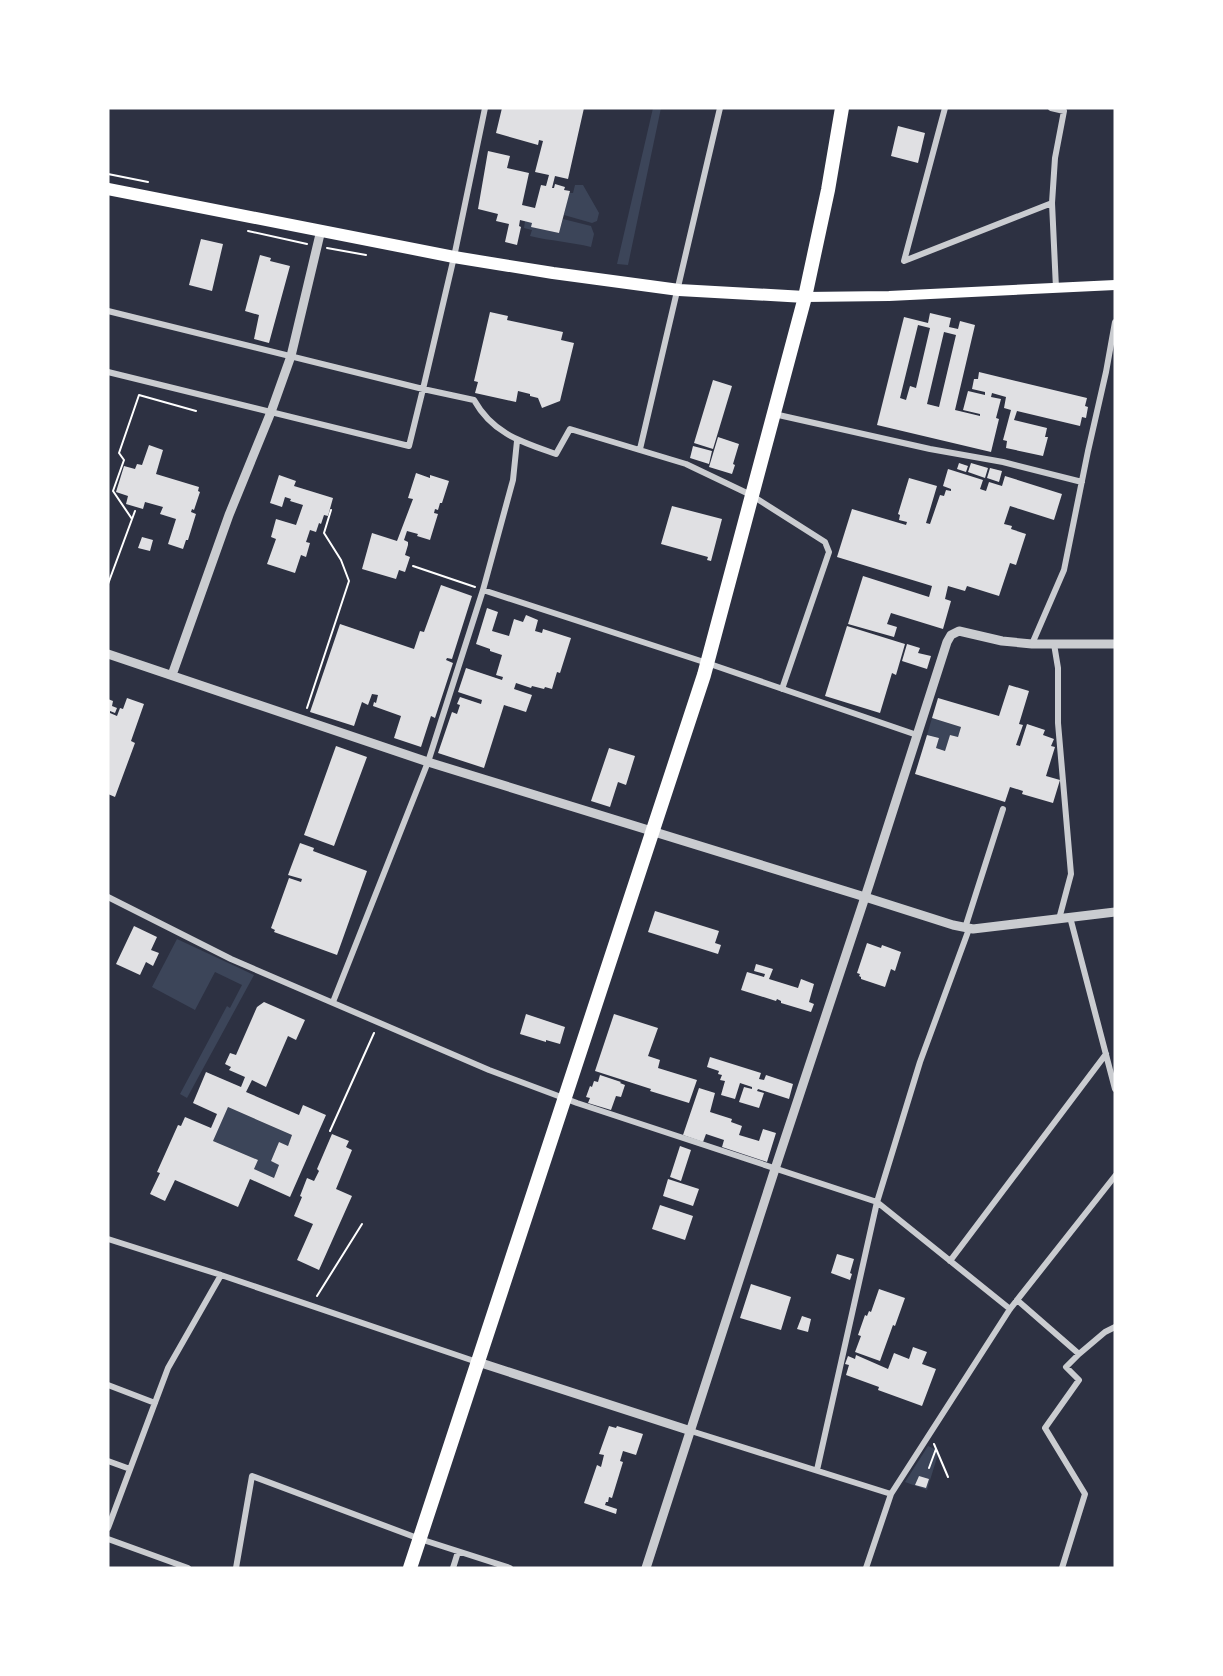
<svg xmlns="http://www.w3.org/2000/svg" width="1223" height="1676" font-family="'Fira Sans Condensed',sans-serif">
<style>
.green{fill:#3c4559}
.building{fill:#e0e0e3;fill-rule:evenodd}
.lines{fill:none;stroke-linecap:round;stroke-linejoin:round}
.path{stroke:#fff;stroke-width:2}
.minor{stroke:#caccd0;stroke-width:6}
.tertiary{stroke:#caccd0;stroke-width:9}
.secondary{stroke:#fff;stroke-width:10}
.primary{stroke:#fff;stroke-width:12}
.trunk{stroke:#fff;stroke-width:14}
</style>
<rect width="100%" height="100%" fill="#2d3142"/>
<path class="green" d="M653 108H661L628 265 617 264Z
M575 185H583L599 213 597 221 592 223 564 215 569 193H573Z
M563 219 591 226 594 234 591 247C571 242 551 241 530 236L532 230 524 228 525 221 532 223V227L559 233Z
M932 718 961 727 958 737 950 735 945 751 936 748 939 738 927 735Z
M177 939 254 975 187 1098 180 1094 227 1006 230 1008 242 985 215 972 195 1010 152 987Z
M228 1107 292 1135 288 1146 279 1142 271 1161 279 1165 274 1178 254 1169 258 1160 213 1141Z
M928 1446 939 1451 927 1490 905 1482Z"/>
<path class="building" d="M502 108H584L568 179 555 176 552 188H554L555 184 565 187 564 190 570 191 559 233 531 227 532 223 520 220 519 226 521 227 517 245 505 242 509 224 496 221 498 214 478 209 488 151 510 156 507 168 529 173 522 205 535 208 541 185 546 186 549 175 535 172 543 141 539 140 538 145 496 133Z
M898 126 925 133 918 163 891 156Z
M201 239 223 244 212 291 189 285Z
M260 255 271 258 270 261 290 266 269 343 254 339 259 315 245 311Z
M490 312 508 316 507 320 563 332 561 340 574 343 560 401 542 408 538 398 530 396V394L518 391 516 402 475 393 478 382 474 381Z
M930 313 951 318 949 327 958 329 960 321 975 325 955 410 980 416V414L963 410 968 391 985 395V392L972 389 974 379H978L979 372 1087 398 1085 406 1088 407 1086 418 1082 417 1080 426 1017 411 1014 420 1047 428 1045 437H1048L1043 456 1006 448 1007 441 1003 440 1011 410 1004 408 1006 397 992 393 991 397 1001 399 996 418 999 419 991 452 877 425 904 317 928 323ZM918 325 930 328 916 388 910 386 906 400 900 398ZM944 332 956 335 939 407 927 404Z
M713 380 732 386 713 449 694 443Z
M718 437 739 444 733 464 735 465 732 474 709 467Z
M149 445 163 450 156 474 199 487 198 491 200 492 194 510 192 509 191 512 196 514 188 540H186L183 549 168 544 176 519 160 514 163 507 145 502 143 509 126 504 128 496 116 492 124 466 135 469 137 464 142 465Z
M693 446 712 451 709 464 690 458Z
M959 463 968 466 966 472 957 469Z
M971 463 988 468 985 478 968 472Z
M990 468 1002 471 999 482 987 478Z
M948 469 983 480 980 489 986 491 989 482 1002 486 1005 476 1062 494 1054 520 1010 506 1004 524 1012 526 1011 529 1026 534 1016 565 1010 563 999 596 967 586 965 591 948 586 945 599 951 601 943 629 891 613 887 624 897 627 894 637 848 624 863 576 929 597 932 586 837 557 852 509 906 525 907 522 899 520 900 515 898 514 909 478 937 486 926 523 930 524 940 495 944 496 946 490 951 491V489L943 486Z
M416 473 430 478V475L449 481 442 503H440L438 510 435 509 434 513 438 514 430 540 417 536 418 534 407 531 404 540 408 542V545L405 555 410 557 405 572 399 570 396 579 362 569 372 533 397 541 413 499 408 498Z
M279 475 296 481 294 486 333 498 328 516 324 515 321 524 319 523 316 532 310 530 306 542 310 543 306 557 301 555 295 573 267 564 276 539 271 537 276 519 296 525 303 505 290 501 291 499 285 497 282 507 270 503Z
M672 506 722 519 711 561 707 560 708 557 661 544Z
M142 537 153 540 150 551 138 548Z
M441 585 472 596 452 659 447 658 446 660 453 663 435 718 431 716 421 747 394 738 401 716 373 706 374 702 376 703 378 695 372 694 368 705 362 702 354 726 310 712 340 624 414 649 420 631 424 632Z
M487 608 498 612 492 631 509 636 514 619 523 622 526 615 538 620 535 631 542 633 543 629 571 638 560 673 557 672 552 689 545 687 544 689 532 686 531 688 516 683 514 689 532 695 526 712 504 705 484 768 438 753 452 712 457 714 460 705 457 704 460 697 481 704 482 700 458 692 466 668 502 680 503 677 496 675 502 655 490 651V649L476 644Z
M847 626 905 644 896 675 892 673 880 713 825 696Z
M907 644 920 648 918 653 931 656 927 669 902 661Z
M1009 685 1029 691 1019 724 1023 725 1016 745 1020 746 1027 724 1045 730 1043 735 1054 739 1051 746 1055 747 1046 776 1060 780 1053 803 1022 794 1023 791 1010 787 1005 802 915 774 927 735 939 738 936 748 945 751 950 735 958 737 961 727 932 718 938 698 999 716Z
M127 698 144 704 131 741 135 743 115 797 108 794V699L113 701 112 706 117 708 115 713 110 711V713L117 716 120 708 123 709Z
M336 746 367 757 334 846 304 835Z
M609 748 635 756 626 785 618 782 610 807 591 801Z
M300 843 314 848 313 851 367 871 337 955 274 932 275 930 271 928 289 878 301 882 302 879 288 875Z
M655 911 719 931 715 943 721 945 718 954 648 932Z
M134 926 157 937 151 950 159 953 153 966 146 962 140 975 116 964Z
M867 943 881 948 882 945 901 952 895 971 891 969 885 987 861 979V977L859 976 860 974 857 973Z
M756 964 773 969 769 979 798 988 801 979 814 984 809 1002 814 1004 811 1012 781 1003V1001L777 999 776 1001 741 990 747 972 764 977 765 974 754 971Z
M264 1002 305 1020 296 1040 288 1036 266 1087 252 1080 246 1092 299 1115 303 1105 326 1115 290 1197 250 1179 238 1207 175 1180 165 1201 150 1194 160 1173 157 1172 178 1125 181 1126 185 1117 211 1128 217 1114 193 1103 206 1072 241 1087 245 1077 229 1070 231 1067 225 1064 230 1053 236 1055 257 1007ZM228 1107 292 1135 288 1146 279 1142 271 1161 279 1165 274 1178 254 1169 258 1160 213 1141Z
M526 1014 565 1027 560 1044 546 1040V1042L520 1034Z
M614 1014 658 1028 648 1056 660 1060 658 1068 697 1080 689 1103 650 1091 651 1089 595 1071Z
M710 1057 761 1073 759 1079 764 1080 766 1075 793 1084 789 1099 758 1089 757 1091 764 1093 759 1108 739 1102 744 1087 752 1089V1087L740 1083 735 1099 721 1095 725 1081 720 1080 722 1075 718 1074 719 1071 707 1067Z
M600 1075 621 1082 620 1083 625 1085 621 1097 616 1096 611 1110 588 1103 590 1098 586 1097 590 1086 592 1087 594 1081 598 1082Z
M699 1088 715 1093 710 1112 732 1119 731 1122 742 1126 739 1135 759 1141 763 1129 776 1133 767 1162 722 1147 724 1140 706 1134 703 1142 683 1135Z
M332 1134 349 1141 346 1147 352 1150 336 1189 352 1196 319 1270 297 1260 313 1224 294 1216 302 1197 300 1196 307 1178 314 1181 319 1171 317 1169Z
M680 1146 691 1150 681 1181 670 1177Z
M668 1179 699 1189 693 1206 663 1196Z
M660 1205 693 1216 685 1240 652 1229Z
M837 1254 854 1259 850 1273 852 1274 850 1280 831 1273Z
M751 1284 791 1297 781 1330 740 1318Z
M879 1289 905 1298 895 1326 893 1325 880 1361 855 1352 861 1336 858 1335 865 1315 867 1316 869 1311 871 1312Z
M802 1316 811 1319 808 1332 797 1329Z
M913 1347 927 1352 922 1364 936 1369 922 1406 878 1390 879 1387 846 1375 849 1365 845 1364 848 1356 855 1359 856 1355 888 1369 894 1353 909 1359Z
M609 1426 616 1428 617 1426 643 1434 636 1455 623 1451 620 1461 623 1462 612 1498 609 1497 608 1502H606L605 1505 617 1509 616 1514 584 1503 597 1465 601 1467 604 1455 599 1454Z
M919 1476 929 1479 926 1488 915 1485Z"/>
<g class="lines">
<path class="path" d="M108 174 148 182
M248 231 307 244
M327 248 366 255
M132 519 113 491 124 460 119 453 139 395 196 411
M413 566 475 587
M108 584 135 511
M307 708 349 581 341 560 324 533 331 510
M330 1131 374 1033
M317 1296 362 1224
M934 1444 948 1477
M929 1468 936 1449"/>
<path class="minor" d="M485 108 454 257 423 389 474 400C493 434 522 442 556 454L570 429 686 464 751 495 825 542 829 552 782 689
M945 108 904 261 1052 203
M1051 108 1064 111 1055 158 1052 203 1056 288
M108 311 423 389 409 446 108 372
M774 414 930 449 1003 462 1082 482
M640 449 720 108
M483 590 707 663 917 735
M1032 644 1064 570 1088 451 1106 372 1115 322
M1054 644 1058 668V723L1071 874 1059 919
M108 897 231 959 489 1070 577 1103 877 1202 1010 1309
M1070 917 1115 1089
M965 928 1003 809
M333 1002 428 762 483 590 513 480 517 441
M108 1239 221 1275 477 1362
M950 1261 1106 1054
M1017 1300 1079 1354 1066 1367 1079 1380 1045 1428 1085 1494 1062 1568
M1079 1354 1105 1332 1115 1327
M108 1385 155 1403
M691 1431 891 1494
M108 1461 130 1469
M817 1470 877 1202 920 1062 969 929
M108 1528 168 1368 221 1275
M108 1539 188 1568
M236 1568 252 1476 420 1539 510 1568
M453 1568 458 1552
M866 1568 891 1494 1010 1309 1115 1176"/>
<path class="tertiary" d="M108 654 428 762 865 897 953 925 973 929 1115 912
M172 675 229 515 271 412 291 356 321 230
M478 1362 691 1431
M646 1568 775 1169 869 885 947 642 951 635 959 631 1002 641 1032 644H1115"/>
<path class="secondary" d="M805 297 889 296 1115 285"/>
<path class="primary" d="M108 189 454 257 553 273 679 290 805 297"/>
<path class="trunk" d="M410 1568 704 675 805 297 828 190 842 108"/>
</g>
<rect width="1223" height="1676" fill="none" stroke="#ffffff" stroke-width="219"/>
</svg>
